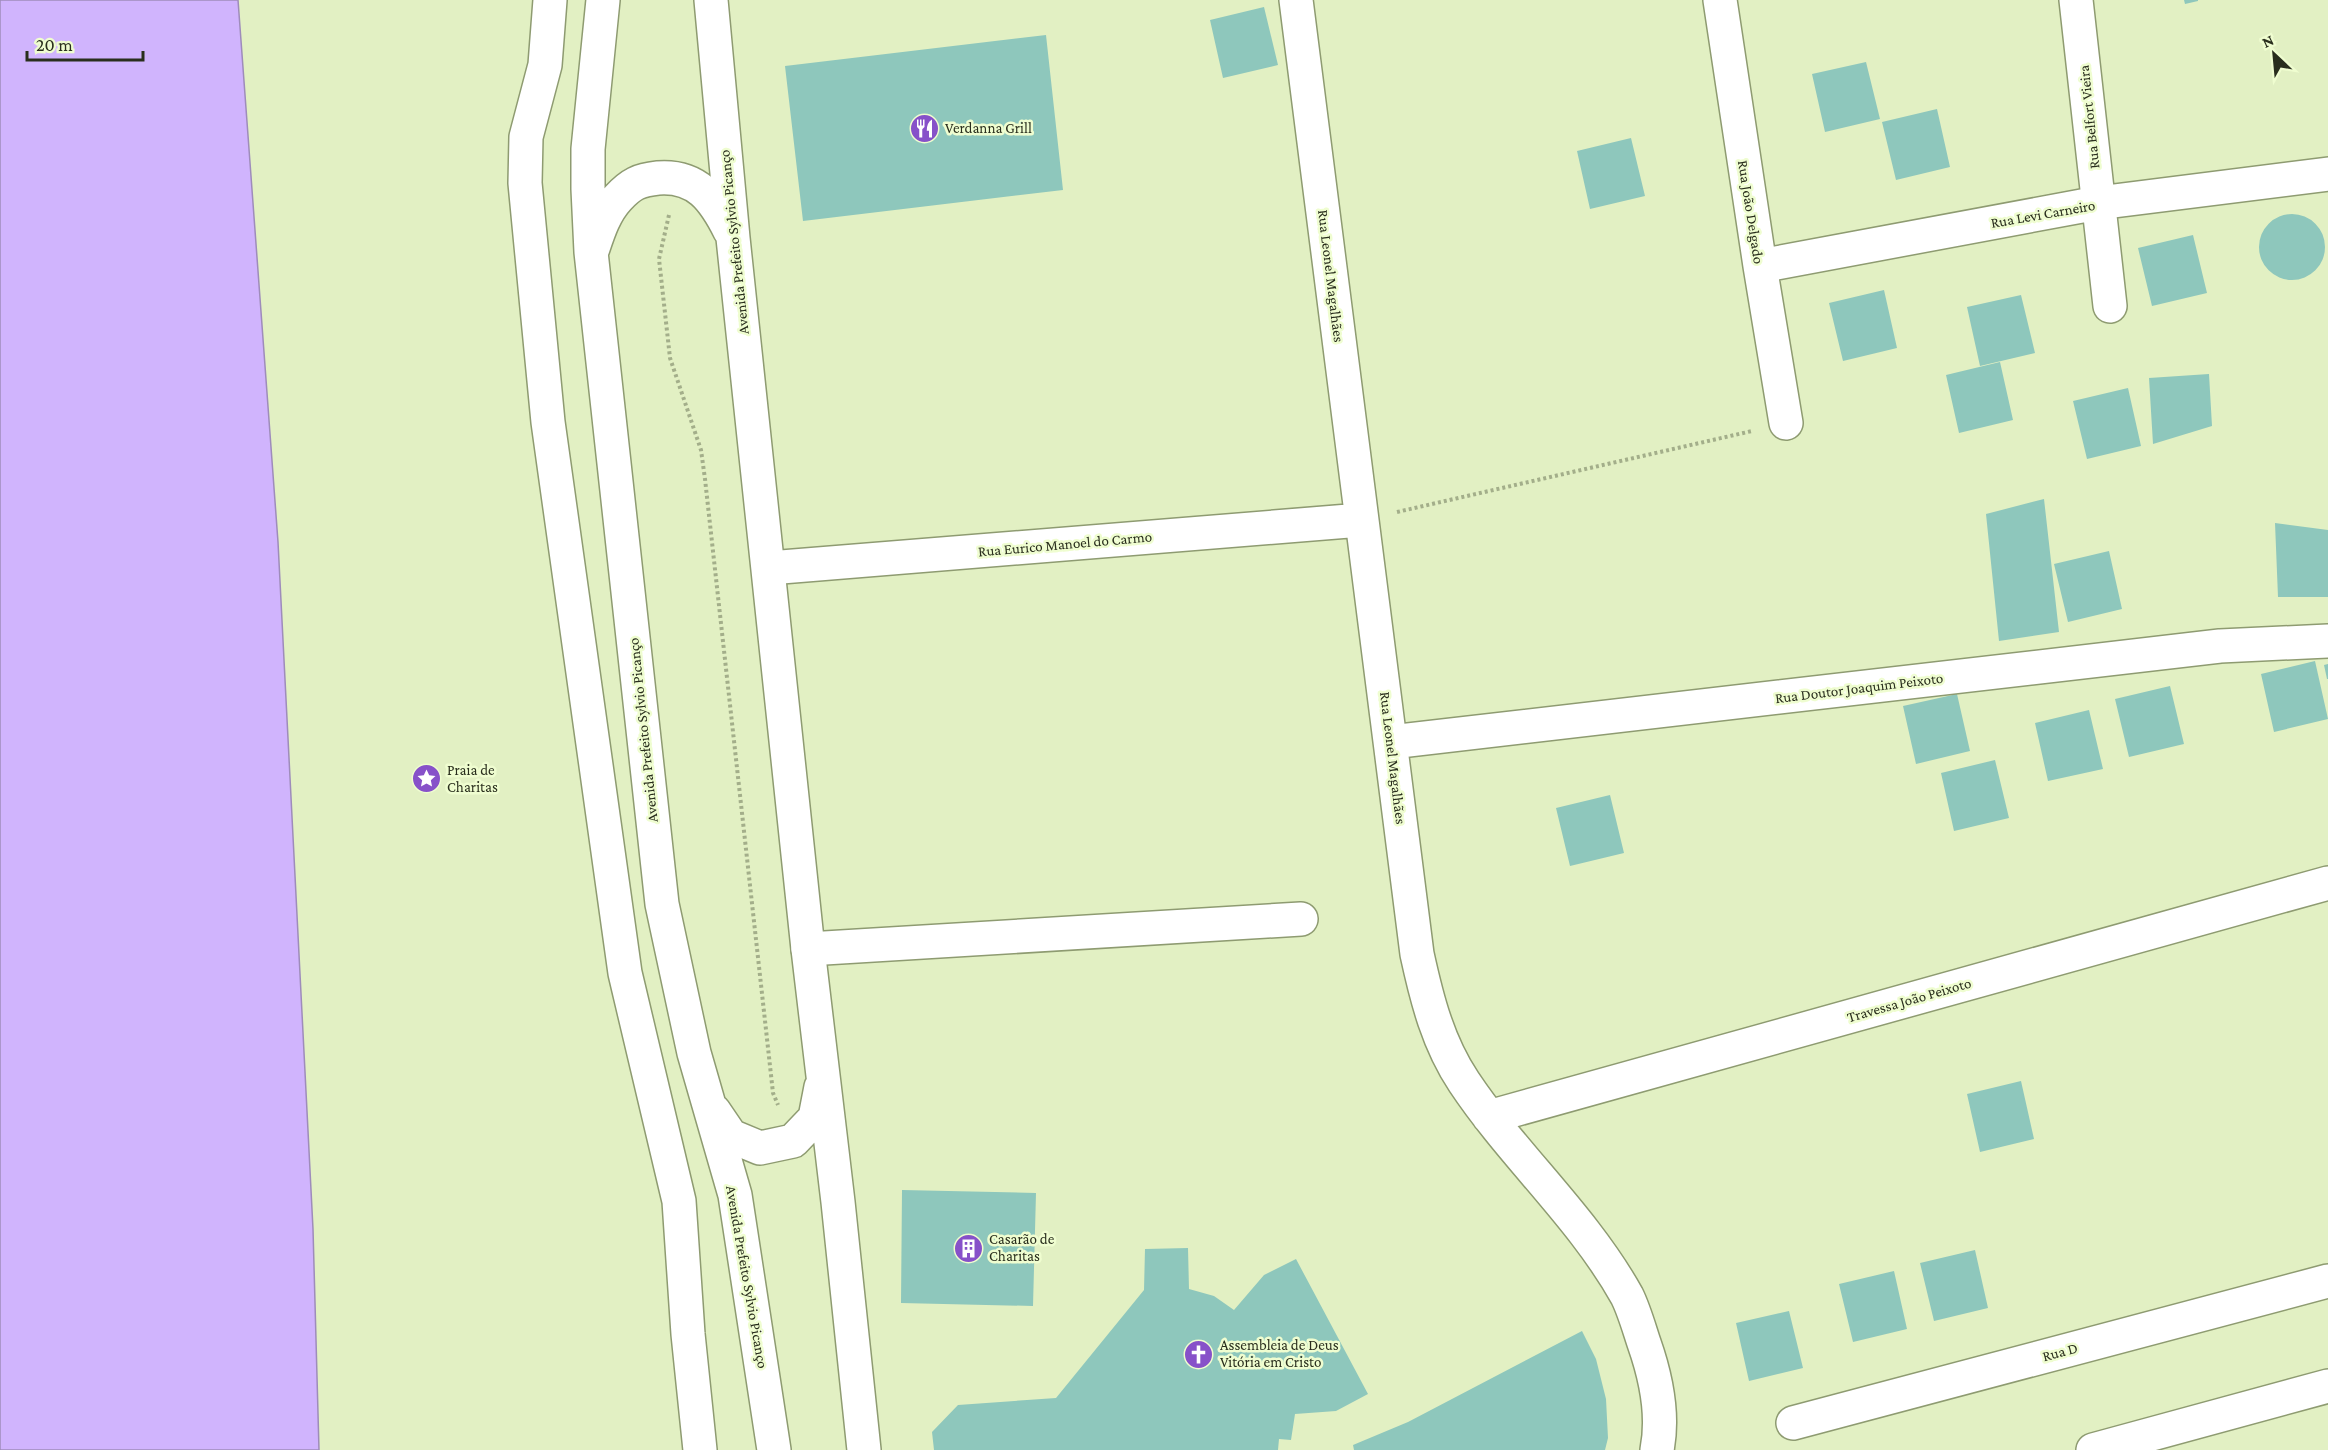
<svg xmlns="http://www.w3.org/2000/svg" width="2328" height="1450" font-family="'Crimson Pro',serif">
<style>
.water{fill:#d0b4fd;stroke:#9e8cba;stroke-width:1.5}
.building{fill:#8ec7bc}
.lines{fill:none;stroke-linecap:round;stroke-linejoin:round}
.minor-casing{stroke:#8e9b71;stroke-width:36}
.major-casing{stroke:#8e9b71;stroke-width:36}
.path{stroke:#a3ae8a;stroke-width:4;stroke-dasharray:3 3;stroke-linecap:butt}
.minor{stroke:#fff;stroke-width:33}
.major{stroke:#fff;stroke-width:33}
.labels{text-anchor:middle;stroke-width:5;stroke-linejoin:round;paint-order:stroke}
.street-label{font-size:15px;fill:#292e1d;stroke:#effdd0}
.poi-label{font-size:15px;fill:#292e1d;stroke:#effdd0;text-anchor:start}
</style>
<rect width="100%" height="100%" fill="#e2f0c3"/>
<path class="water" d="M0 0H238L278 542 313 1229 319 1450H0Z"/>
<path class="building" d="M2184 0H2198V1L2185 4Z
M1264 7 1278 65 1223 78 1210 20Z
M1046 35 1063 190 803 221 785 66Z
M1866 62 1880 119 1825 132 1812 74Z
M1937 109 1950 167 1896 180 1882 122Z
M1631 138 1645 196 1590 209 1577 151Z
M2259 247a33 33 0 1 1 66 0a33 33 0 1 1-66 0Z
M2193 235 2207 293 2152 306 2138 248Z
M1884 290 1897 348 1843 361 1829 303Z
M2021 295 2035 353 1980 366 1967 307Z
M2000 362 2013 420 1959 433 1946 375Z
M2209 374 2212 426 2153 444 2149 378Z
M2128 388 2141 446 2087 459 2073 401Z
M2044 499 2059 632 1999 641 1986 514Z
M2275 523 2328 530V597H2278Z
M2109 551 2122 609 2068 622 2054 564Z
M2315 661 2328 719 2274 732 2261 674Z
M2328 664V679H2327L2324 665Z
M2170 686 2184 744 2129 757 2115 699Z
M1957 694 1970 751 1916 764 1903 706Z
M2089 710 2103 769 2048 781 2035 723Z
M1995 760 2009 818 1954 831 1941 773Z
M1610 795 1624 853 1570 866 1556 808Z
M2021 1081 2034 1139 1980 1152 1967 1094Z
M902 1190 1036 1193 1033 1306 901 1303Z
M1188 1248 1189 1289 1214 1296 1234 1310 1264 1275 1296 1259 1368 1394 1336 1411 1295 1414 1291 1440 1279 1439 1278 1450H934L932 1432 958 1405 1056 1398 1144 1290 1145 1249Z
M1975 1250 1988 1308 1934 1321 1920 1263Z
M1894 1271 1907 1329 1853 1342 1839 1284Z
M1789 1311 1803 1368 1749 1381 1736 1323Z
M1582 1331 1596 1359 1606 1399 1608 1438 1605 1450H1354L1353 1445 1408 1422Z"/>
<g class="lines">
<defs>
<path id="minor" d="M550 0 545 65 526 137 525 183 548 422 625 973 679 1201 688 1334 700 1450
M1296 0 1417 954C1427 1000 1438 1043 1464 1082 1514 1157 1583 1217 1627 1296 1634 1310 1639 1328 1644 1343 1656 1377 1664 1414 1657 1450
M1720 0 1760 266 1786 423
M2076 0 2110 306
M1760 266 2098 203 2328 174
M769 568 1361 520
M1391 742 2220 646 2328 641
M808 949 1301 919
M1489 1117 2328 883
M1793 1423 2328 1281
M2093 1450 2328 1386"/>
<path id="major" d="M603 0 588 149V189L591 252 662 904 694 1053 735 1195 774 1450
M711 0 733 238 808 949 838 1202 864 1450
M593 248C599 230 605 212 618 198 631 184 639 180 658 178 697 175 714 199 730 231
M714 1111 731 1136 760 1148 793 1141 815 1118 821 1087"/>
</defs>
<use href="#minor" class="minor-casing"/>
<use href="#major" class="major-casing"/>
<path class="path" d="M669 215 659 259 670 358 701 450 705 479 773 1093 778 1105
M1397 512 1752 431"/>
<use href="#minor" class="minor"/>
<use href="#major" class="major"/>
</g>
<defs>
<symbol id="restaurant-disc" viewBox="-11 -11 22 22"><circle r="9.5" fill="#8751c9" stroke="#effdd0"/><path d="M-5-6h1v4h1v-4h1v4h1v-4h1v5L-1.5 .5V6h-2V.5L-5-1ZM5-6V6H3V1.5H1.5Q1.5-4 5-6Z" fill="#fff"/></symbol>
<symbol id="sight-disc" viewBox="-11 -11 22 22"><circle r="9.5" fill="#8751c9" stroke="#effdd0"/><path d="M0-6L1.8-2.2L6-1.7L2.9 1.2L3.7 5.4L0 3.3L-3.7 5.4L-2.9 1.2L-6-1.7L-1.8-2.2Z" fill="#fff"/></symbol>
<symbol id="building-disc" viewBox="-11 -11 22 22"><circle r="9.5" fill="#8751c9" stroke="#effdd0"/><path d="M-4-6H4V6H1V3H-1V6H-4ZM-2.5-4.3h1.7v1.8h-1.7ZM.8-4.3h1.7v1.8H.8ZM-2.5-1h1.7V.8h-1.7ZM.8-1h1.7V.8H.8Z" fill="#fff"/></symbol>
<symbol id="church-disc" viewBox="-11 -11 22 22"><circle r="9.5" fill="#8751c9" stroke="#effdd0"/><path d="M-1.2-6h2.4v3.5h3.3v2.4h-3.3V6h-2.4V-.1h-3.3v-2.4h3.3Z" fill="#fff"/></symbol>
</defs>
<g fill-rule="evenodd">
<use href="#restaurant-disc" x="908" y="112" width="33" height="33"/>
<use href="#sight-disc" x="410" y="762" width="33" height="33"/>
<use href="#building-disc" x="952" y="1232" width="33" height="33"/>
<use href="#church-disc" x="1182" y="1338" width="33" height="33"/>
</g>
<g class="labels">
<g class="street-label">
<text transform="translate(2089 117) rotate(-96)" y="5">Rua Belfort Vieira</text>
<text transform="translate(1751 212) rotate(81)" y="5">Rua João Delgado</text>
<text transform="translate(2043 214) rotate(-10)" y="5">Rua Levi Carneiro</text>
<text transform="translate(734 242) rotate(-96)" y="5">Avenida Prefeito Sylvio Picanço</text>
<text transform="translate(1331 276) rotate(83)" y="5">Rua Leonel Magalhães</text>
<text transform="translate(1065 544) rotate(-5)" y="5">Rua Eurico Manoel do Carmo</text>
<text transform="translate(1859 688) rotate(-7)" y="5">Rua Doutor Joaquim Peixoto</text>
<text transform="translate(643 730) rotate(-96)" y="5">Avenida Prefeito Sylvio Picanço</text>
<text transform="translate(1393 758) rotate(83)" y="5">Rua Leonel Magalhães</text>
<text transform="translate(1909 1000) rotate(-16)" y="5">Travessa João Peixoto</text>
<text transform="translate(747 1277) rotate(80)" y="5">Avenida Prefeito Sylvio Picanço</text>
<text transform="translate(2060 1352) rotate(-15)" y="5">Rua D</text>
</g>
<g class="poi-label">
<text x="945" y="133">Verdanna Grill</text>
<text x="447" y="775">Praia de<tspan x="447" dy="17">Charitas</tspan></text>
<text x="989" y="1244">Casarão de<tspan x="989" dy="17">Charitas</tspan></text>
<text x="1220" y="1350">Assembleia de Deus<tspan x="1220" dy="17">Vitória em Cristo</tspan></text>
</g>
</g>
<g transform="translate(2274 54) rotate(334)" stroke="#effdd0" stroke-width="4.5" paint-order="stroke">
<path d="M0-4.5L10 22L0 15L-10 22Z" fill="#292e1d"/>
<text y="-9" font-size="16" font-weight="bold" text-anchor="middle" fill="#292e1d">N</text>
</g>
<path d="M27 51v9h116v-9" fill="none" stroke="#292e1d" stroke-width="3"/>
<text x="36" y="51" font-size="18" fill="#292e1d" stroke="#effdd0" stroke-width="4.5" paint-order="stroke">20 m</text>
</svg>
